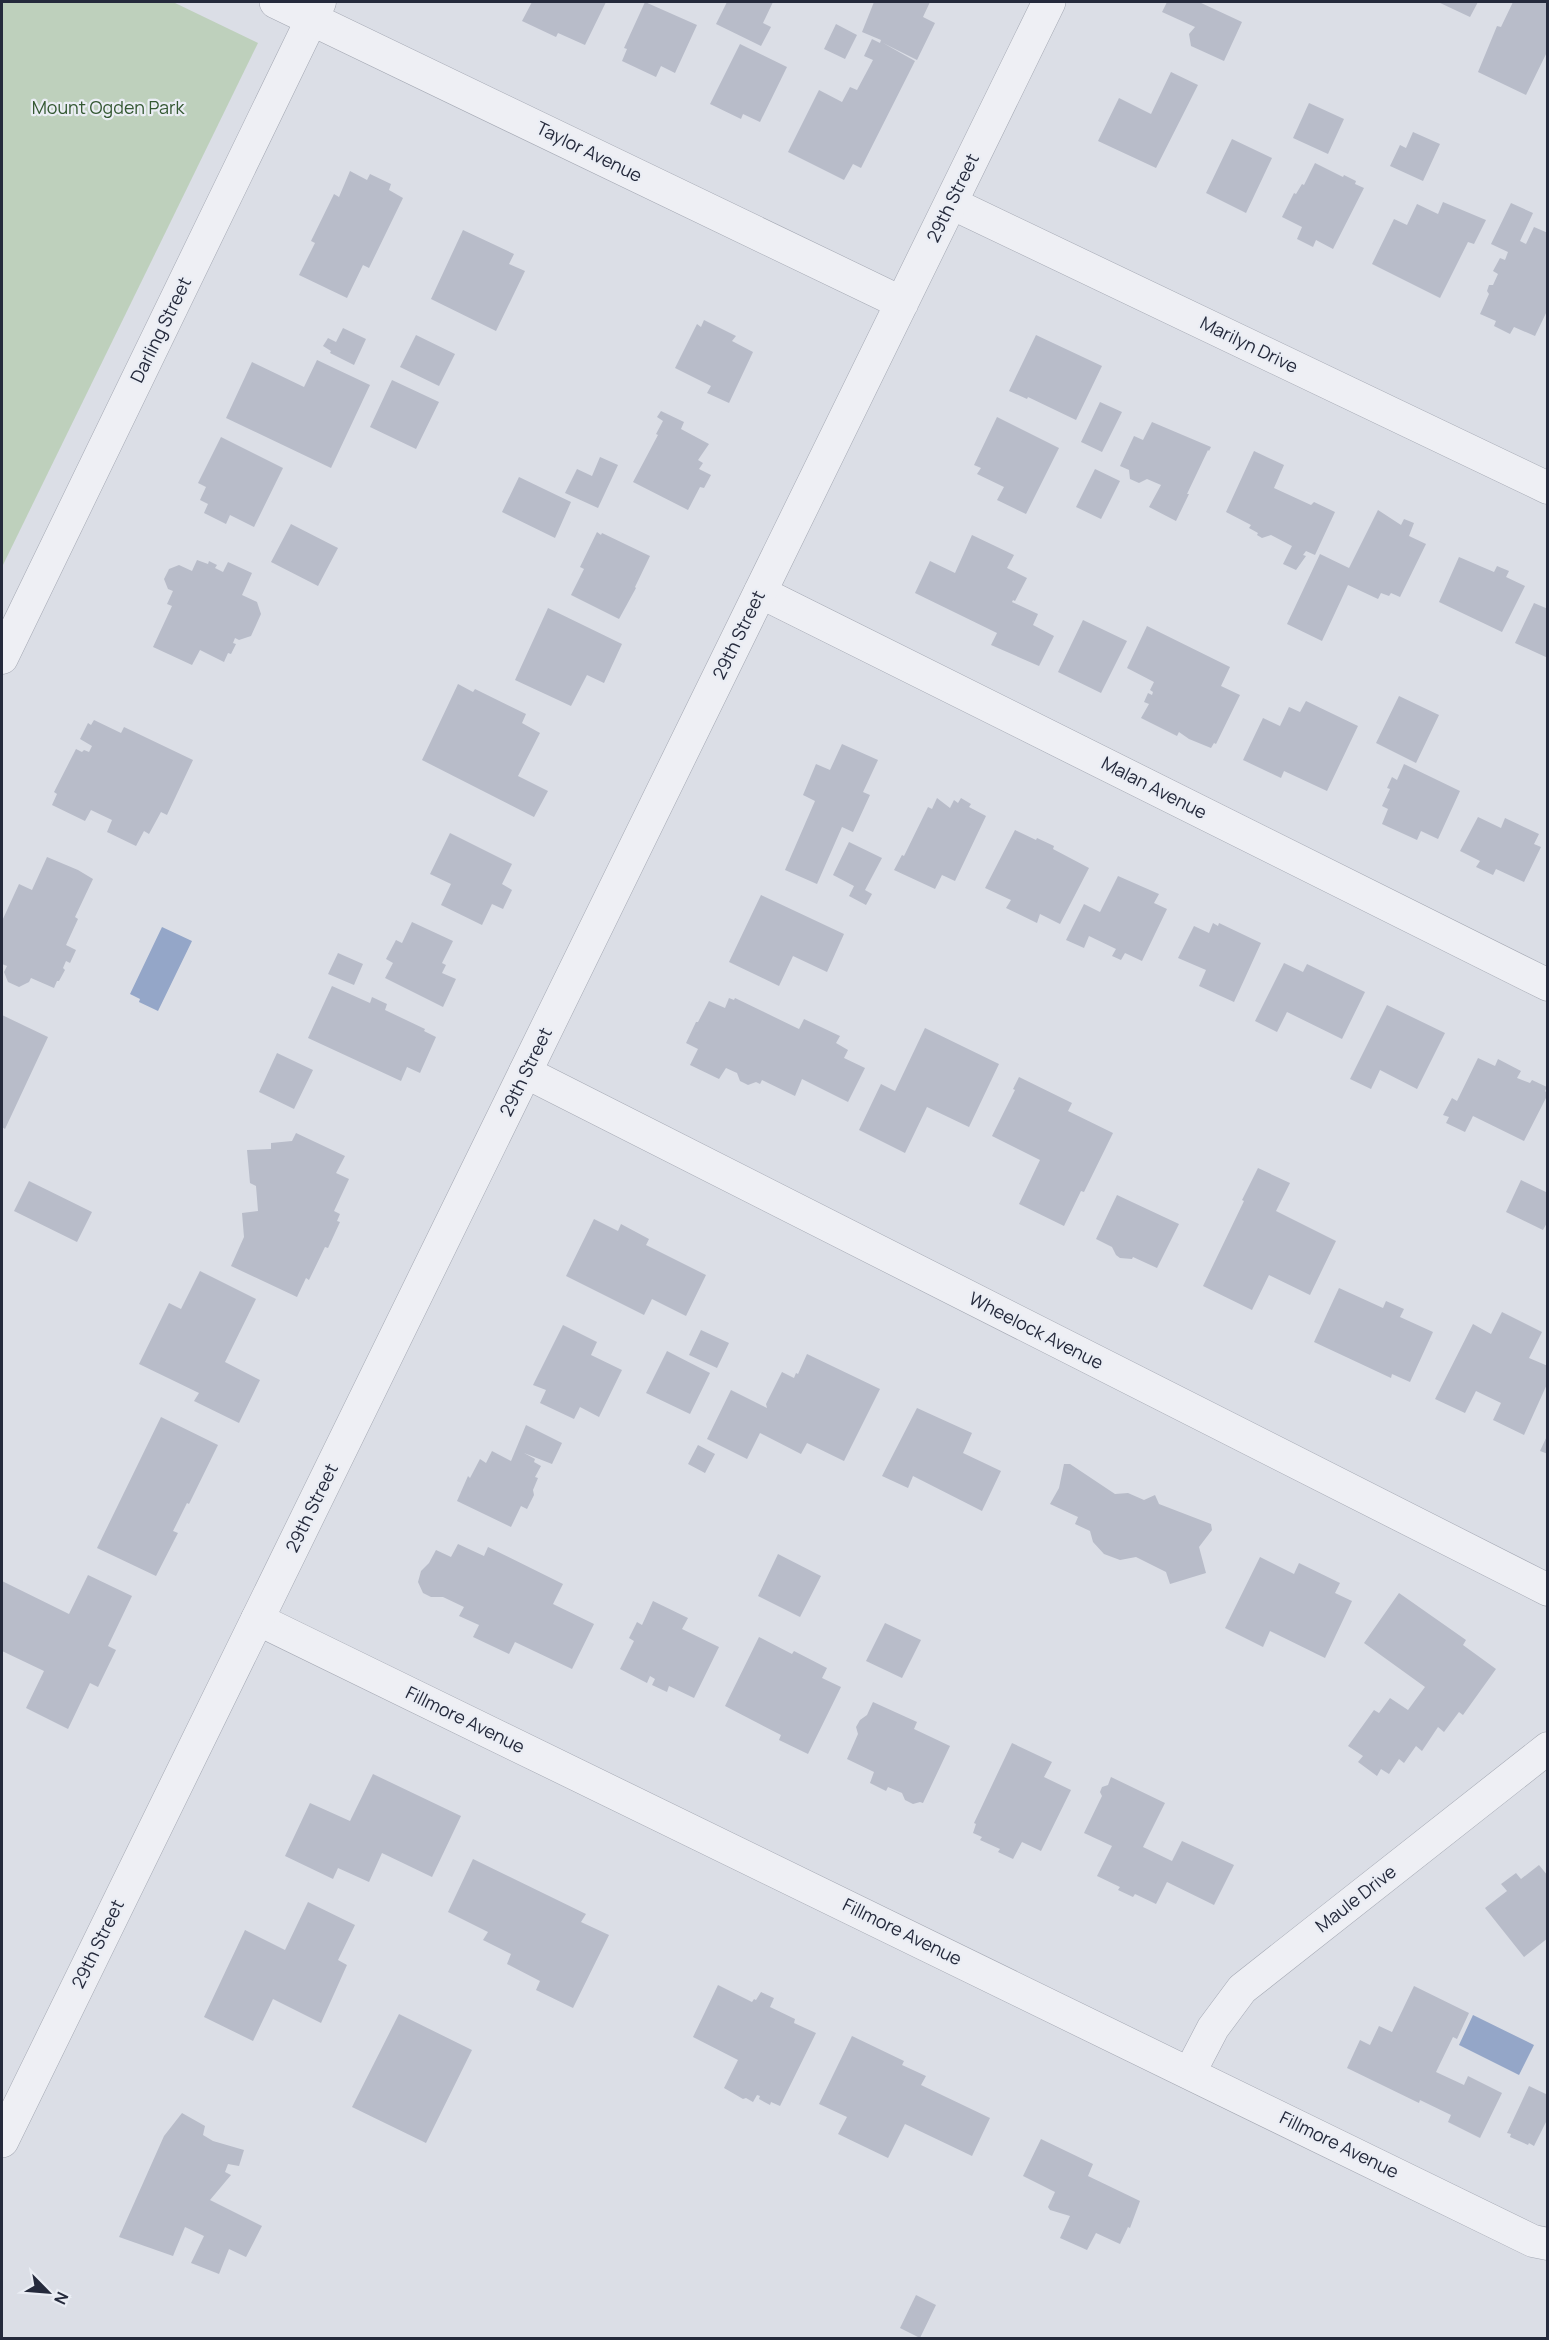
<svg xmlns="http://www.w3.org/2000/svg" width="1549" height="2340" font-family="Manrope,sans-serif">
<style>
.green{fill:#bed0bc}
.water{fill:#94a6c8}
.building{fill:#b8bcc9}
.lines{fill:none;stroke-linecap:round;stroke-linejoin:round}
.minor-casing{stroke:#a4a8b3;stroke-width:33}
.tertiary-casing{stroke:#a4a8b3;stroke-width:34}
.minor{stroke:#eeeff4;stroke-width:32}
.tertiary{stroke:#eeeff4;stroke-width:33}
.labels{text-anchor:middle;stroke-width:4.5;stroke-linejoin:round;paint-order:stroke}
.park-label{font-size:18px;fill:#345832;stroke:#eaedf4}
.street-label{font-size:18px;fill:#252a3c;stroke:#eaedf4}
</style>
<rect width="100%" height="100%" fill="#dbdee6"/>
<path class="green" d="M2 2H173L258 43 2 567Z"/>
<path class="water" d="M162 927 192 941 158 1011 139 1002 140 999 130 994Z
M1473 2015 1534 2045 1519 2075 1459 2045Z"/>
<path class="building" d="M532 2H606L585 45 558 33 556 37 522 21Z
M645 2 697 25 675 73 661 66 656 77 622 61 627 49 624 48Z
M727 2H773L763 23 771 27 761 46 716 24Z
M874 2H930L923 17 935 23 917 60 883 43 915 61 861 168 853 164 844 180 788 152 819 90 842 102 850 87 857 90 873 60 864 56 872 39 880 43 881 40 862 32Z
M1167 2H1199L1242 22 1224 61 1191 46 1189 34 1195 27 1162 12Z
M1438 2H1478L1470 17Z
M1513 2H1548V50L1526 95 1478 72 1497 26 1501 27Z
M836 24 857 35 845 59 824 49Z
M740 44 787 67 760 122 743 114 741 119 710 104Z
M1171 72 1198 85 1156 168 1098 141 1119 98 1151 114Z
M1309 103 1344 119 1328 154 1293 138Z
M1413 132 1440 144 1423 181 1390 166 1400 145 1406 148Z
M1232 139 1272 158 1246 213 1206 193Z
M1315 163 1343 177 1344 175 1356 181 1355 184 1364 188 1333 249 1316 240 1313 247 1297 239 1302 227 1282 217 1294 193 1296 194 1302 184 1304 185Z
M350 171 367 180 370 174 391 184 389 190 403 198 369 268 363 265 347 298 299 275 315 243 311 241 334 194 339 197Z
M1443 202 1486 220 1474 244 1468 242 1440 298 1372 264 1394 219 1407 225 1417 204 1438 214Z
M1511 203 1533 213 1520 241 1526 244 1534 227 1548 233V309L1535 336 1514 327 1510 334 1494 326 1496 321 1480 314 1489 294 1487 291 1489 285H1493L1498 274 1493 271 1500 258 1505 260 1508 252 1491 244Z
M463 230 514 254 509 264 525 271 496 331 431 299Z
M704 320 736 336 732 341 753 352 729 403 707 393 711 386 675 368 697 324 701 327Z
M343 328 366 339 354 365 330 353 331 351 323 346 328 338 336 342Z
M416 335 455 354 439 386 400 367Z
M1036 335 1102 366 1076 420 1028 397 1027 399 1009 391Z
M317 360 370 385 331 468 226 418 252 362 304 387Z
M392 380 439 402 416 449 370 427Z
M1100 402 1122 412 1102 452 1081 442Z
M661 411 684 422 681 429 709 444 698 460 703 463 699 469 711 475 704 488 700 487 688 510 633 482 658 435 656 434 663 421 657 417Z
M997 417 1059 448 1026 514 997 500 1004 487 977 474 981 468 974 465Z
M1152 422 1211 447 1209 451 1208 450 1187 494H1189L1176 521 1149 507 1161 485 1147 479 1139 483 1130 479 1129 470 1120 466 1134 436 1143 440Z
M221 437 283 468 254 527 230 515 226 524 204 513 208 504 200 500 206 487 198 483Z
M1254 451 1284 465 1274 488 1311 505 1314 502 1335 512 1315 555 1306 551 1303 555 1306 556 1296 570 1283 564 1292 546 1271 535 1262 538 1257 535 1258 533 1249 528 1251 525 1226 512Z
M600 457 618 465 598 508 565 493 577 469 592 476Z
M1095 469 1120 481 1101 519 1076 507Z
M519 477 571 502 555 538 502 512Z
M1378 510 1401 525 1404 519 1414 523 1409 536 1426 544 1400 597 1391 593 1389 596 1381 593 1378 599 1348 585 1322 641 1287 624 1320 554 1349 568Z
M291 524 338 548 318 586 271 562Z
M597 532 601 535 602 533 650 556 635 587 636 588 619 619 571 595 584 569 580 567Z
M972 535 1014 555 1007 568 1027 578 1015 601 1013 600 1012 602 1038 614 1033 625 1054 636 1039 666 991 645 997 633 915 593 930 561 955 573Z
M1459 557 1494 572 1497 566 1509 571 1506 577 1525 586 1502 632 1439 602Z
M197 560 208 564 209 561 217 565 215 568 223 572 228 562 252 573 242 595 257 602 261 614 251 636 239 640 235 638 233 643 236 644 231 654 228 653 224 662 200 650 192 665 153 647 172 606 167 604 173 591 168 589 164 579 169 569 179 565 192 571Z
M1534 603 1548 609V658L1515 643Z
M548 608 622 644 604 683 587 675 571 706 515 680Z
M1083 620 1127 641 1101 693 1058 672Z
M1147 626 1230 667 1221 686 1240 695 1216 744 1214 743 1211 748 1189 739 1179 732 1177 736 1141 718 1149 704 1144 702 1148 693 1152 695 1153 692 1150 690 1154 682 1127 668Z
M458 684 473 692 475 689 526 714 522 723 540 733 518 776 548 791 534 817 422 760Z
M1399 696 1439 715 1416 763 1376 743Z
M1306 701 1358 726 1327 791 1284 771 1281 778 1243 760 1263 718 1280 726 1289 707 1300 712Z
M94 720 121 733 124 727 193 760 167 815 161 812 149 834 144 831 136 846 107 832 112 820 91 810 85 821 52 805 57 794 54 792 76 749 82 752 84 750 89 752 92 746 80 739 88 723 91 725Z
M842 744 878 760 863 792 870 795 853 832 842 827 817 884 785 870 815 801 803 795 816 764 830 770Z
M1404 764 1460 791 1438 839 1421 831 1417 840 1382 824 1388 809 1382 806 1390 789 1387 788 1392 777 1397 780Z
M937 798 950 808 954 800 958 803 961 798 971 804 969 807 986 816 955 881 942 875 935 889 894 870 902 855 904 856 928 807 932 809Z
M1478 817 1501 828 1505 818 1539 834 1534 844 1541 847 1524 882 1496 869 1493 875 1476 867 1480 861 1460 851Z
M1015 830 1036 840 1037 838 1054 846 1053 849 1089 868 1060 924 1040 914 1037 923 1006 908 1011 900 985 888Z
M450 833 512 864 502 884 512 890 503 909 492 904 482 925 441 905 451 884 430 874Z
M849 842 882 858 865 890 872 894 866 905 849 896 854 886 833 875Z
M47 857 78 870 93 879 75 917 78 919 66 945 76 950 70 963 66 961 63 968 65 970 59 981H57L54 988 31 978 29 982 19 987 8 982 4 972 7 966 2 964V921L19 884 32 890Z
M1118 876 1159 894 1154 903 1167 909 1142 961 1125 953 1121 960 1112 956 1116 949 1089 936 1084 948 1066 940 1084 904 1100 912Z
M761 895 844 934 827 972 793 956 779 986 729 962Z
M412 922 453 941 442 963 446 965 442 973 456 979 443 1007 385 978 393 963 386 959 396 940 402 943Z
M1213 923 1218 926 1219 923 1261 943 1234 1002 1199 986 1206 970 1178 958 1194 926 1209 933Z
M338 953 363 964 354 985 328 974Z
M1284 963 1303 972 1307 964 1365 992 1342 1039 1287 1012 1277 1032 1255 1021Z
M332 986 370 1003 372 997 387 1004 385 1010 425 1029 424 1031 436 1037 420 1073 407 1067 401 1081 308 1038Z
M729 998 734 1000 735 998 799 1029 804 1019 840 1036 836 1043 848 1050 844 1058 865 1068 848 1102 802 1079 795 1096 762 1080 760 1084 756 1082 748 1085 740 1081 737 1073 726 1068 719 1079 690 1065 698 1049 686 1043 696 1022H698L709 1001 725 1008Z
M1387 1005 1445 1033 1417 1089 1380 1070 1371 1089 1350 1079Z
M2 1015 48 1037 5 1129 2 1127Z
M925 1028 999 1064 969 1127 927 1107 905 1153 859 1130 881 1084 895 1091Z
M277 1053 313 1070 294 1109 259 1092Z
M1478 1058 1495 1066 1498 1059 1521 1071 1517 1078 1530 1083 1532 1080 1547 1087 1545 1091 1548 1094 1524 1141 1473 1116 1465 1132 1446 1123 1449 1117 1443 1115 1452 1098 1457 1101Z
M1019 1077 1072 1103 1068 1111 1113 1133 1084 1192 1081 1191 1064 1226 1019 1204 1040 1160 992 1136 1015 1090 1013 1089Z
M296 1133 345 1156 336 1173 349 1179 334 1211 340 1214 337 1221 340 1222 328 1248 325 1247 309 1280 306 1278 297 1297 231 1266 244 1237 242 1213 258 1211 256 1186 250 1183 247 1150 271 1149V1143L292 1141Z
M1258 1168 1290 1183 1276 1211 1336 1241 1310 1295 1269 1275 1252 1310 1203 1286 1244 1201 1242 1200Z
M1521 1180 1548 1193V1221L1543 1230 1506 1212Z
M29 1181 92 1212 77 1242 14 1211Z
M1117 1195 1179 1224 1157 1268 1133 1257 1132 1259 1120 1258 1116 1255 1112 1247 1096 1239Z
M594 1219 618 1231 621 1224 649 1239 646 1245 706 1275 686 1316 652 1299 644 1315 566 1276Z
M200 1271 256 1299 225 1362 260 1380 239 1423 194 1401 199 1393 139 1364 169 1303 181 1309Z
M1339 1288 1383 1308 1386 1301 1404 1309 1400 1317 1433 1332 1410 1382 1392 1374 1391 1378 1314 1342Z
M1502 1312 1542 1332 1529 1358 1548 1366V1382L1524 1435 1493 1420 1501 1403 1476 1391 1465 1413 1435 1399 1473 1324 1491 1334Z
M563 1325 597 1342 591 1355 622 1370 599 1417 580 1407 574 1419 540 1403 546 1390 533 1385Z
M701 1330 729 1343 717 1368 689 1355Z
M667 1351 710 1373 690 1414 646 1393Z
M807 1354 880 1389 844 1461 807 1443 801 1454 760 1433 747 1459 707 1439 731 1390 767 1408 766 1404 782 1372 794 1378 796 1373 798 1374Z
M917 1408 972 1433 963 1453 1001 1471 982 1511 913 1476 908 1488 882 1476Z
M161 1417 218 1445 189 1504 187 1503 173 1531 178 1533 156 1576 97 1548Z
M526 1425 562 1443 552 1464 524 1453 535 1459 534 1462 541 1466 535 1477 538 1478 533 1490 534 1495 527 1509 521 1506 511 1527 457 1501 468 1476 470 1478 480 1459 486 1463 492 1451 511 1461Z
M1548 1434V1454L1540 1451Z
M698 1445 715 1454 705 1473 688 1464Z
M1064 1464H1070L1115 1494 1128 1493 1144 1500 1155 1495 1159 1504 1211 1524 1212 1530 1199 1547 1206 1573 1170 1584 1166 1572 1136 1557 1120 1560 1104 1554 1093 1542 1090 1531 1075 1524 1078 1517 1050 1504 1059 1488Z
M458 1544 484 1556 488 1547 563 1584 553 1604 594 1624 572 1669 515 1642 509 1654 473 1637 479 1625 459 1616 464 1607 443 1597H431L423 1593 418 1582 421 1571 429 1563 436 1550 451 1557Z
M778 1554 821 1576 800 1617 758 1596Z
M1260 1557 1294 1574 1299 1563 1340 1583 1335 1593 1352 1601 1325 1658 1270 1631 1263 1647 1225 1628Z
M88 1575 132 1596 108 1646 116 1650 98 1687 90 1683 68 1729 26 1708 44 1671 2 1651V1581L69 1614Z
M1399 1593 1466 1640 1463 1645 1496 1669 1463 1715 1459 1712 1444 1732 1438 1727 1422 1751 1416 1746 1404 1763 1399 1759 1389 1774 1381 1769 1377 1776 1358 1762 1363 1756 1348 1746 1374 1710 1379 1713 1390 1698 1408 1710 1425 1687 1364 1643Z
M653 1601 688 1618 682 1629 719 1647 694 1698 669 1686 667 1692 652 1685 655 1679 650 1676 647 1683 620 1669 634 1641 629 1638 637 1622 642 1625Z
M885 1623 921 1640 902 1678 866 1661Z
M759 1637 792 1654 794 1651 827 1668 822 1678 841 1687 808 1754 779 1740 781 1735 725 1706Z
M873 1702 917 1722 914 1729 950 1746 923 1803 920 1802 913 1804 905 1800 902 1793 888 1787 886 1791 870 1783 874 1772 847 1759 858 1734 856 1727 860 1720 867 1715Z
M1012 1743 1052 1762 1044 1777 1071 1790 1041 1851 1022 1842 1013 1859 998 1852 1000 1849 980 1840 982 1837 973 1833 976 1824 974 1823Z
M373 1774 461 1816 432 1877 382 1853 369 1882 338 1868 333 1879 285 1856 310 1803 350 1821Z
M1111 1777 1165 1803 1143 1847 1172 1861 1182 1841 1234 1865 1214 1905 1167 1882 1156 1904 1135 1894 1133 1897 1118 1890 1120 1887 1097 1876 1112 1846 1084 1833 1102 1796 1100 1792 1102 1787 1108 1785Z
M473 1859 586 1914 581 1922 609 1935 573 2008 536 1990 540 1981 507 1964 511 1954 483 1940 488 1932 448 1912Z
M1539 1865 1548 1876V1938L1524 1957 1485 1908 1507 1891 1501 1884 1516 1873 1521 1879Z
M308 1902 355 1925 338 1960 347 1965 321 2023 273 1999 253 2041 204 2017 245 1930 285 1950Z
M718 1985 752 2002 754 1999 756 2000 761 1992 774 1998 770 2007 795 2019 794 2023 816 2033 780 2106 771 2102 770 2105 759 2099 760 2096 757 2095 753 2102 746 2098 743 2099 724 2088 738 2060 693 2037Z
M1414 1986 1469 2013 1457 2039 1453 2037 1436 2072 1464 2085 1468 2076 1502 2093 1480 2138 1448 2122 1451 2115 1420 2100 1419 2103 1347 2068 1360 2040 1370 2045 1379 2026 1392 2032Z
M399 2014 472 2050 426 2143 352 2107Z
M852 2036 904 2061 902 2065 926 2076 921 2085 990 2118 972 2156 905 2124 888 2158 838 2134 847 2117 819 2104Z
M1529 2086 1548 2095V2118L1534 2146 1529 2143 1528 2145 1510 2137 1511 2134 1507 2133Z
M182 2113 205 2126 203 2135 213 2141 244 2150 239 2166 228 2164 225 2172 231 2175 210 2200 262 2226 246 2257 229 2249 219 2274 191 2263 204 2236 185 2227 173 2256 119 2237 164 2136Z
M1041 2139 1093 2164 1088 2176 1140 2201 1130 2228 1128 2227 1120 2244 1096 2233 1087 2250 1060 2238 1070 2216 1050 2210 1048 2207 1055 2192 1023 2176Z
M916 2295 936 2305 920 2338 900 2328Z"/>
<g class="lines">
<defs>
<path id="minor" d="M951 203 1548 488
M760 592 1548 985
M2 658 320 2
M525 1072 1548 1590
M257 1619 1533 2241 1548 2244
M1190 2072 1213 2028 1242 1989 1548 1748"/>
<path id="tertiary" d="M276 2 902 303
M2 2141 1049 2"/>
</defs>
<use href="#minor" class="minor-casing"/>
<use href="#tertiary" class="tertiary-casing"/>
<use href="#minor" class="minor"/>
<use href="#tertiary" class="tertiary"/>
</g>
<g class="labels">
<g class="park-label">
<text x="108" y="114">Mount Ogden Park</text>
</g>
<g class="street-label">
<text transform="translate(589 152) rotate(26)" y="6">Taylor Avenue</text>
<text transform="translate(953 198) rotate(-64)" y="6">29th Street</text>
<text transform="translate(161 330) rotate(-64)" y="6">Darling Street</text>
<text transform="translate(1249 345) rotate(26)" y="6">Marilyn Drive</text>
<text transform="translate(739 635) rotate(-64)" y="6">29th Street</text>
<text transform="translate(1154 788) rotate(27)" y="6">Malan Avenue</text>
<text transform="translate(526 1072) rotate(-64)" y="6">29th Street</text>
<text transform="translate(1036 1331) rotate(27)" y="6">Wheelock Avenue</text>
<text transform="translate(312 1508) rotate(-64)" y="6">29th Street</text>
<text transform="translate(465 1720) rotate(26)" y="6">Fillmore Avenue</text>
<text transform="translate(1356 1899) rotate(-38)" y="6">Maule Drive</text>
<text transform="translate(902 1932) rotate(26)" y="6">Fillmore Avenue</text>
<text transform="translate(98 1944) rotate(-64)" y="6">29th Street</text>
<text transform="translate(1339 2145) rotate(26)" y="6">Fillmore Avenue</text>
</g>
</g>
<rect width="1549" height="2340" fill="none" stroke="#252a3c" stroke-width="6"/>
<g transform="translate(48 2292) rotate(115)" stroke="#eaedf4" stroke-width="4.5" paint-order="stroke">
<path d="M0-4.5L10 22L0 15L-10 22Z" fill="#252a3c"/>
<text y="-9" font-size="16" font-weight="bold" text-anchor="middle" fill="#252a3c">N</text>
</g>
</svg>
